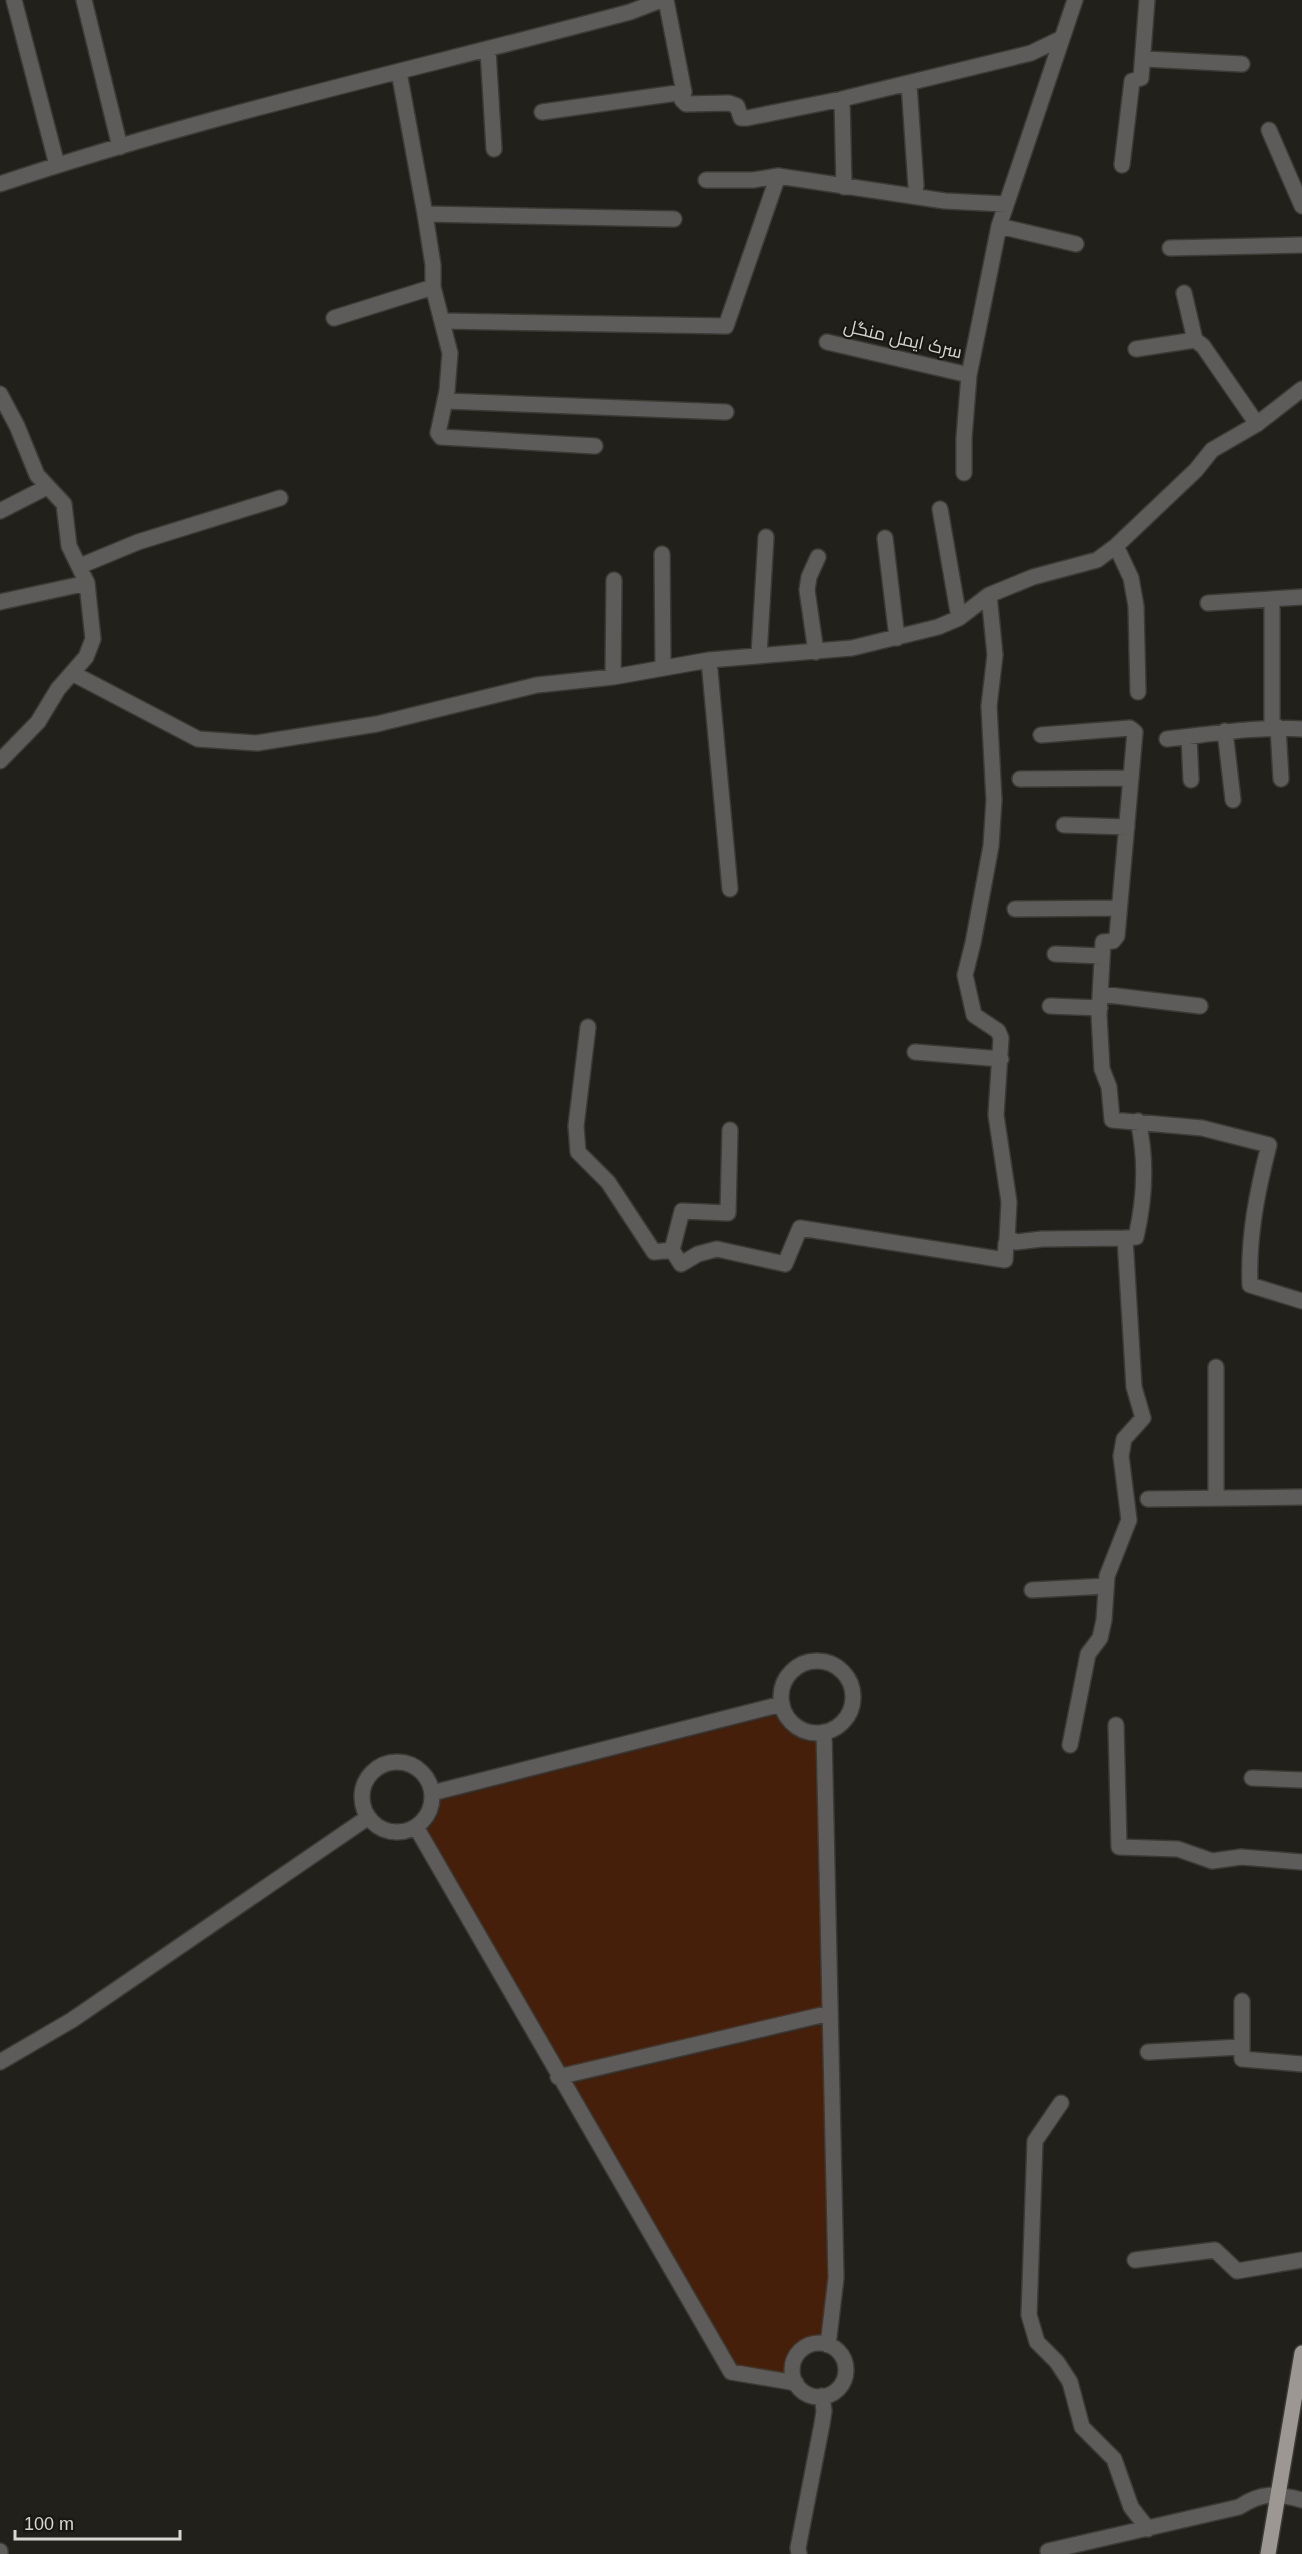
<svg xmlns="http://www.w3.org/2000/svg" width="1302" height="2554" font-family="Helvetica,Cairo,sans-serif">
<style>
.green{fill:#451f09}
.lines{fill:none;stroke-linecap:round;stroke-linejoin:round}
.minor-casing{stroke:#3b3a35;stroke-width:18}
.major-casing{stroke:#3b3a35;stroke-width:18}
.minor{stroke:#5e5c5a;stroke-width:15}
.major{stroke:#9c9793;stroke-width:15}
.labels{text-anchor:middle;stroke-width:4.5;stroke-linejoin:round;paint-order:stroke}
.street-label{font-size:18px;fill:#d8d7d3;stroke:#191712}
</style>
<rect width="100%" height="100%" fill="#22201b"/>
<path class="green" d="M782 1704C790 1724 802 1732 824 1732L836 2278 828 2345C802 2341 788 2359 796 2383L731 2372 416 1827C427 1817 431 1809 432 1793Z"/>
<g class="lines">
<defs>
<path id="minor" d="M14 0 57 165
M84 0 120 147
M666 0 684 92 682 100 686 104 729 103 737 106 741 118H747L842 99 1031 53 1060 39
M488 50 494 149
M1145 59 1242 64
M399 72 425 214 433 265V287L450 353 447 391 438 433 441 437 595 446
M909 84 916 186
M842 99 844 187
M542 112 684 92
M1269 130 1302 206
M1122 165 1132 81 1141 78 1147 0
M706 180H753L778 176 945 201 1006 204
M0 184C206 115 420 68 630 12L661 0
M425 214 674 219
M999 226 1076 244
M1170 248 1302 245
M1184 293 1195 340 1203 346 1257 424
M334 318 433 287
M443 321 726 326 778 176
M827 342 969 375
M1136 349 1195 340
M0 394 17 426 37 475 64 504 69 546 87 583 93 639 86 657 58 689 38 722 0 761
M445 401 726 412
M964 473V438L969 375 999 226 1075 0
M940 509 959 618
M0 511 47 487
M885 538 897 638
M1116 546 1131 578 1136 606 1138 692
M662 554 663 666
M80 566 138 542 280 498
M989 595 995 655 989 706 994 800 991 846 973 943 965 975 974 1015 998 1031 1001 1038 996 1115 1009 1202 1007 1240
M1272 599V727
M0 602 87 583
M1208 603 1302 597
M816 652 807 590 809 577 818 557
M759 655 766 537
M709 660 730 889
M72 673 198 739 257 743 377 724 537 685 613 677 709 660 852 648 938 627 959 618 989 595 1033 577 1097 560 1116 546 1196 470 1212 450 1257 424 1302 389
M613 677 614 580
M1278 727 1281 779
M1225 731 1233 800
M1041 735 1130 728 1135 732 1117 936 1113 941 1103 942 1099 1015 1102 1069 1109 1087 1112 1120 1202 1128 1269 1145C1257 1192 1248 1237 1250 1285L1302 1301
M1189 737 1191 780
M1167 739C1213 734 1256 726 1302 729
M1020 779 1131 778
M1064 825 1127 827
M1015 909 1119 908
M1055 954 1102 956
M1100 994 1200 1006
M1050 1006 1100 1008
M588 1027 576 1126 578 1152 608 1182 654 1252 672 1250 681 1264 698 1254 717 1249 785 1264 800 1228 1005 1260 1006 1243 1010 1239 1016 1242 1042 1239 1125 1238
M915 1052 1001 1059
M672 1250 682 1211 728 1213 730 1130
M1216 1367V1497
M1148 1499 1302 1497
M1032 1590 1106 1586
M781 1697a36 36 0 1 1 72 0a36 36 0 1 1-72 0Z
M1116 1725 1119 1847 1178 1849 1212 1861 1241 1857 1302 1862
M824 1732 836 2278 828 2345
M1070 1745 1088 1654 1100 1638 1104 1620 1107 1576 1129 1520 1121 1456 1124 1439 1143 1418 1134 1387 1125 1238 1136 1237C1145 1198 1147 1160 1138 1121
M362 1797a35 35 0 1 1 70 0a35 35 0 1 1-70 0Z
M1252 1778 1302 1780
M432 1793 782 1704
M416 1827 731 2372 796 2383
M1242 2001V2059L1302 2064
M1148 2052 1241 2047
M0 2062 72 2020 367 1818
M558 2077 830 2013
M1061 2103 1035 2141 1029 2315 1037 2342 1057 2362 1070 2382 1082 2427 1114 2459 1131 2507 1148 2529
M1135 2260 1215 2250 1237 2271 1302 2260
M792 2370a27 27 0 1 1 54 0a27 27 0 1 1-54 0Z
M0 2551V2554
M1048 2551 1239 2507C1262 2492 1276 2493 1302 2500
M799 2554 798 2548 822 2424 824 2411 822 2396"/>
<path id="major" d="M1268 2554 1302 2353"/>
</defs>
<use href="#minor" class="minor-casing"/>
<use href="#major" class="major-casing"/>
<use href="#minor" class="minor"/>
<use href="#major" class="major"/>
</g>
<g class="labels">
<g class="street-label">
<text transform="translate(903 339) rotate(13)" y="6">سرک ایمل منگل</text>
</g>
</g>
<path d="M15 2530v9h165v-9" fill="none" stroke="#d8d7d3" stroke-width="3"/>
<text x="24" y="2530" font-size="18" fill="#d8d7d3" stroke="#191712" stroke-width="4.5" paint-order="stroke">100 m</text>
</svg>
